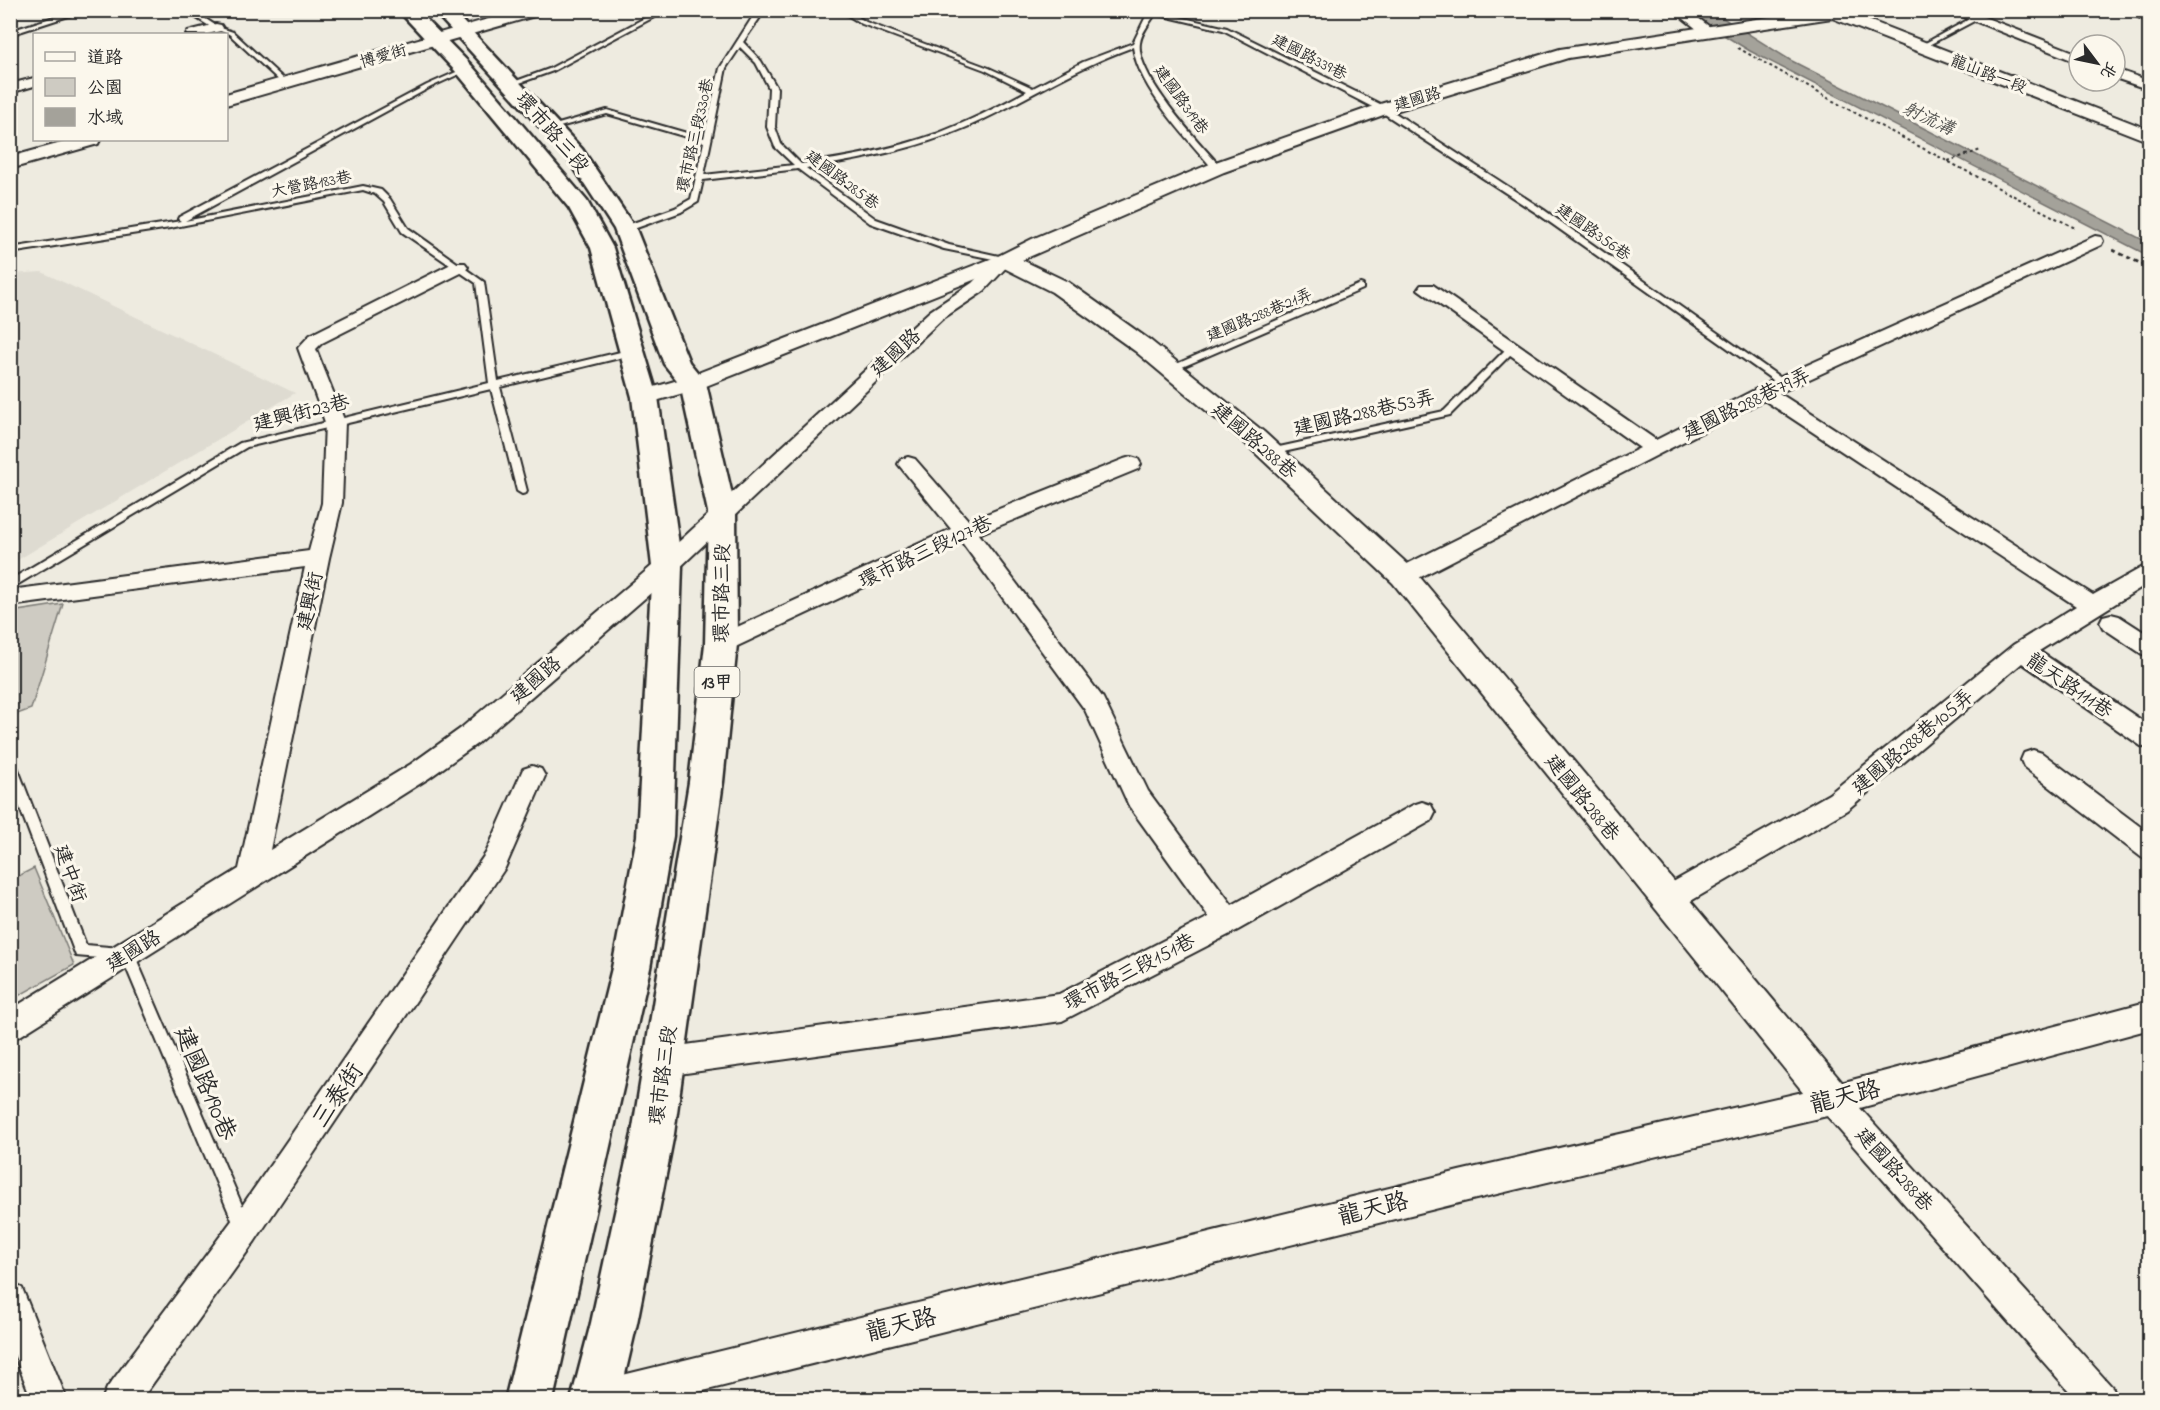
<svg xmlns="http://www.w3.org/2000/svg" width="2160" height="1410" font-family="'Indie Flower','LXGW WenKai TC',sans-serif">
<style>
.built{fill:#dedbd1}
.green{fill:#cecbc2;stroke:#7c7b76;stroke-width:1.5}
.water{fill:#a4a29a;stroke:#74726e;stroke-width:1.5}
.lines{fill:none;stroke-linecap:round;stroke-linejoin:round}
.service-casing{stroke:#2b2b2b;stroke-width:4}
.minor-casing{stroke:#2b2b2b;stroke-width:4}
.tertiary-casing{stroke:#2b2b2b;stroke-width:4}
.primary-casing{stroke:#2b2b2b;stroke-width:5}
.path-far1{stroke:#2b2b2b;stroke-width:2;stroke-dasharray:3 3;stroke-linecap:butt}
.path{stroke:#2b2b2b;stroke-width:3;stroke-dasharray:4 4;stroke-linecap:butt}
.service{fill:#fbf7ec;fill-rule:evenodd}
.minor{fill:#fbf7ec;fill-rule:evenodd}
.tertiary{fill:#fbf7ec;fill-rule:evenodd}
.primary{fill:#fbf7ec;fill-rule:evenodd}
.labels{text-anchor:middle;stroke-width:6;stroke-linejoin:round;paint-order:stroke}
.far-street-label{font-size:16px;fill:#2b2b2b;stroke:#fbf7ec}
.far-water-label{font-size:18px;font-style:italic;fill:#555552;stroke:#fbf7ec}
.shield{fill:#fbf7ec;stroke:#696865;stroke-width:1.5}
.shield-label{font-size:18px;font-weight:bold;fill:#2b2b2b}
.street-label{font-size:20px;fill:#2b2b2b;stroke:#fbf7ec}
.near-street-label{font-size:24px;fill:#2b2b2b;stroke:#fbf7ec}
</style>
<rect width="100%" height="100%" fill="#eeebe0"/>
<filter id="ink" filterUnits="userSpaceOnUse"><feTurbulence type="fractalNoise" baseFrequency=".0167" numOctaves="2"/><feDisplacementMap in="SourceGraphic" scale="12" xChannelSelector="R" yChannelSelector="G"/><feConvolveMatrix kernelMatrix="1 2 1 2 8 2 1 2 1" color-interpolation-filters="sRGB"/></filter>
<g filter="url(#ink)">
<path class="built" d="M42 272 295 393 11 564V274Z"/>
<path class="green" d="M63 604 31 709 12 716 11 612Z
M34 868 74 965 11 1000V880Z"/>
<path class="water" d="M1684 11H1712L1790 60 2149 243V256L1750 51Z"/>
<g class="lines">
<defs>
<path id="service" d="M76 10H87L10 35V31Z
M184 10H192L218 27 233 32 287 82V84H283L229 34 214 29Z
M757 10H777L761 16 743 42 761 61 777 88 775 127 781 144 801 164C847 158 893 149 936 134 968 122 998 107 1027 91L985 70 862 24 839 10H847L866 22 989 68 1033 88 1083 62 1133 43 1149 10 1227 28 1386 107 1544 210 1788 383 1783 386 1780 385 1538 214 1380 111 1223 30 1155 14C1150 23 1141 33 1140 43 1135 75 1199 142 1220 166V170H1214C1188 139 1138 88 1133 47 1074 68 1023 102 967 127 916 149 860 160 806 168L876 219 949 245 1008 258V262L944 249 870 223 798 169 703 180 698 202 681 212 628 231H622V227L675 208 691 199 704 142 607 114 552 129 548 127 607 110 704 138 720 68ZM740 47 756 63 769 88 767 127 775 147 794 165 704 175 726 68Z
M1986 10H1995L1923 48 1918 47Z
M2120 10H2130L2150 18V22Z
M654 13 657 15 656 16 553 71 514 85 508 84 549 69Z
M463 69 468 70 431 87 185 221 363 186 381 190 390 199 408 228 484 282 498 381 633 349 636 350V354L500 387 527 491 526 493 522 494 517 491 491 389 247 447 10 589V580L240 443 489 383 476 283 402 232 384 202 375 194 363 190 170 228 10 253V248L181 221 178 219 179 217 427 85Z
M1360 284 1363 285V289L1173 371 1170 372 1165 369Z
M1512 345 1517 348 1450 415 1270 455 1265 452 1270 449 1444 411 1509 346Z
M10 759 14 760 16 764 86 945 132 949 251 1226 249 1232 243 1234 237 1232 123 960 76 956 10 782Z"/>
<path id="minor" d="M1673 10H1688L1715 31 1713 34H1703Z
M1947 10H1966L2079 54V63Z
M216 24 221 25 223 28 221 31 207 34H186L188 31Z
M2115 69 2150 81V90L2115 78Z
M34 78V86L10 93V84Z
M2095 236 2101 237 2103 241 2101 245 1779 393 2093 595 2150 563V582L2039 651 2150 726V749L2141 746 2022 663 1847 810 1677 909 1667 912 1657 909 1653 900 1657 891 1829 794 2013 645 2076 606 1764 400 1411 582 1403 584 1395 582 1392 576 1395 570 1640 448 1418 289 1421 285H1433L1656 440 1776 379Z
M1005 255 1011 256 1013 260 984 291 942 319 675 572 478 743 429 778 20 1036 10 1040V1010L239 869 305 567 10 606V590L309 551 322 503 325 422 298 348 310 335 453 263H465L468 267 465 271 322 343 316 349 345 422 342 503 329 558 270 850 411 764 460 729 659 560 930 311 972 283 999 256Z
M908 457 915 459 969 521 1124 459 1131 457 1138 459 1141 464 1138 469 979 534 1103 698 1148 791 1232 905 1413 805 1422 802 1431 805 1435 813 1431 821 1238 930 1062 1021 664 1076 654 1072 649 1062 654 1052 664 1048 1059 994 1209 917 1129 806 1085 710 961 541 729 650 721 653 713 650 709 644 713 638 951 529 898 464 901 459Z
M2111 614 2119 616 2150 636V657L2142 654 2103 628 2100 622 2103 616Z
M2033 750 2042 753 2150 834V860L2141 857 2024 767 2021 760 2024 753Z
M532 766 541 769 545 776 505 868 255 1241 141 1400H102L107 1388 233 1219 486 853 523 769Z
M2150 1001V1029L1860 1108 2113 1388 2118 1400H2077L1827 1116 1459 1203 667 1400H577L582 1388 594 1382 1459 1171 1833 1085Z
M10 1283 22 1288 67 1400H32L10 1344Z"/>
<path id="tertiary" d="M520 10H547L545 13 226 105V94Z
M1815 10H1859L1853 14 2150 130V142L1832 18 1568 58 1389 113 1224 172 1022 260 1068 282 1151 341 1264 432 1413 569 1846 1087 1852 1100 1846 1113 1833 1119 1820 1113 1393 583 1246 444 1135 351 1052 292 1004 268 701 388 645 404 637 402 633 397 637 392 685 378 998 256 1032 239 1210 164 1377 105 1560 49Z
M72 140H100L98 144 10 169V157Z"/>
<path id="primary" d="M398 10H417L472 66 587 201 613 248 658 397 682 566 673 836 650 968 553 1400H505L612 968 637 836 652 566 632 397 591 248 569 208 458 74Z
M433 10H452L582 149 636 229 689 362 706 383 736 512 737 644 723 782 674 1134 637 1323 619 1400H571L591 1323 632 1134 689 782 705 644 708 512 680 384 664 364 614 229 567 157Z"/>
</defs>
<use href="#service" class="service-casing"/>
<use href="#minor" class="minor-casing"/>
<use href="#tertiary" class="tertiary-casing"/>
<use href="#primary" class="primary-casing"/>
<path class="path-far1" d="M1738 48 1844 107 2075 228
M1948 161 1981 150"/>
<path class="path" d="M2113 250 2150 268"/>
<use href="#service" class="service"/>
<use href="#minor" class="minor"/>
<use href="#tertiary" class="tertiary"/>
<use href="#primary" class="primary"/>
</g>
</g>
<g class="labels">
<g class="far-street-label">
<text transform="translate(383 55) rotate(-16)" y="6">博愛街</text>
<text transform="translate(1310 56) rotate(27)" y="6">建國路339巷</text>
<text transform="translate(1989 73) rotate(21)" y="6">龍山路一段</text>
<text transform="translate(1417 98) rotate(-17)" y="6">建國路</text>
<text transform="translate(1182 99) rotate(54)" y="6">建國路319巷</text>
<text transform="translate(694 135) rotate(-77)" y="6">環市路三段330巷</text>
<text transform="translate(843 179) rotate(37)" y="6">建國路285巷</text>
<text transform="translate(311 183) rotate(-11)" y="6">大營路183巷</text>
<text transform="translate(1594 231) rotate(35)" y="6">建國路356巷</text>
<text transform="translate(1259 314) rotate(-23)" y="6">建國路288巷21弄</text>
</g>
<g class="far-water-label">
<text transform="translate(1929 118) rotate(25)" y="6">射流溝</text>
</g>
<rect class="shield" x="694.5" y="667" width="45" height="30" rx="4.5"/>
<g class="shield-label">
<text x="717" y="688">13甲</text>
</g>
<g class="street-label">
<text transform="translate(553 132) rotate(49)" y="7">環市路三段</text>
<text transform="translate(895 352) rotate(-43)" y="7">建國路</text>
<text transform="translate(1746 403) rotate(-26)" y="7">建國路288巷79弄</text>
<text transform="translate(301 412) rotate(-14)" y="7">建興街23巷</text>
<text transform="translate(1364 412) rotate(-13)" y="7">建國路288巷53弄</text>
<text transform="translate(1255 440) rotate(41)" y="7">建國路288巷</text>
<text transform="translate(925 551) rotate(-25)" y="7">環市路三段127巷</text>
<text transform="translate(721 593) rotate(-89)" y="7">環市路三段</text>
<text transform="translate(309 601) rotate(-78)" y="7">建興街</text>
<text transform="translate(535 679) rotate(-41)" y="7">建國路</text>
<text transform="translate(2070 685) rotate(34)" y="7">龍天路111巷</text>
<text transform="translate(1912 741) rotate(-40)" y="7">建國路288巷105弄</text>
<text transform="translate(1583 797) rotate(51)" y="7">建國路288巷</text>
<text transform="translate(71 873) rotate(70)" y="7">建中街</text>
<text transform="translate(133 950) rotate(-32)" y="7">建國路</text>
<text transform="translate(1129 971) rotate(-27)" y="7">環市路三段151巷</text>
<text transform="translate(662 1075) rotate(-82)" y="7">環市路三段</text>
<text transform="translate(1895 1169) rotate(48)" y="7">建國路288巷</text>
</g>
<g class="near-street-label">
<text transform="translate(206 1083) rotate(67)" y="8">建國路190巷</text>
<text transform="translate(337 1095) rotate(-56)" y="8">三泰街</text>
<text transform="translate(1845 1096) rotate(-14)" y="8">龍天路</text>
<text transform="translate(1373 1208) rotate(-14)" y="8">龍天路</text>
<text transform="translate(901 1324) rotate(-14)" y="8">龍天路</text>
</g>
</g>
<rect width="2160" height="1410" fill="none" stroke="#fbf7ec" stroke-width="36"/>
<rect x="18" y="18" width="2124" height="1374" fill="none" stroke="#2b2b2b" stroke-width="2" filter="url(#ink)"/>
<rect x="33" y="33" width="195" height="108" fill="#fbf7ec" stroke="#a8a59f" stroke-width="1.5"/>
<rect x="45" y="52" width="30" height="9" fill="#fbf7ec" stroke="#a8a59f" stroke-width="1.5"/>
<text x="87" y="63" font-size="18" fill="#2b2b2b">道路</text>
<rect x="45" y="78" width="30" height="18" fill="#cecbc2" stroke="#a8a59f" stroke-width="1.5"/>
<text x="87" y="93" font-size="18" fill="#2b2b2b">公園</text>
<rect x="45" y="108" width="30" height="18" fill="#a4a29a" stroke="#a8a59f" stroke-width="1.5"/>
<text x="87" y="123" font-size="18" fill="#2b2b2b">水域</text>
<g transform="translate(2097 63) rotate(122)"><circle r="28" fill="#fbf7ec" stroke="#a8a59f" stroke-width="1.5"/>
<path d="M0-4.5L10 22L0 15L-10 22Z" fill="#2b2b2b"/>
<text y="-9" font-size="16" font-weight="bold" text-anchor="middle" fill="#2b2b2b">北</text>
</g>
</svg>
